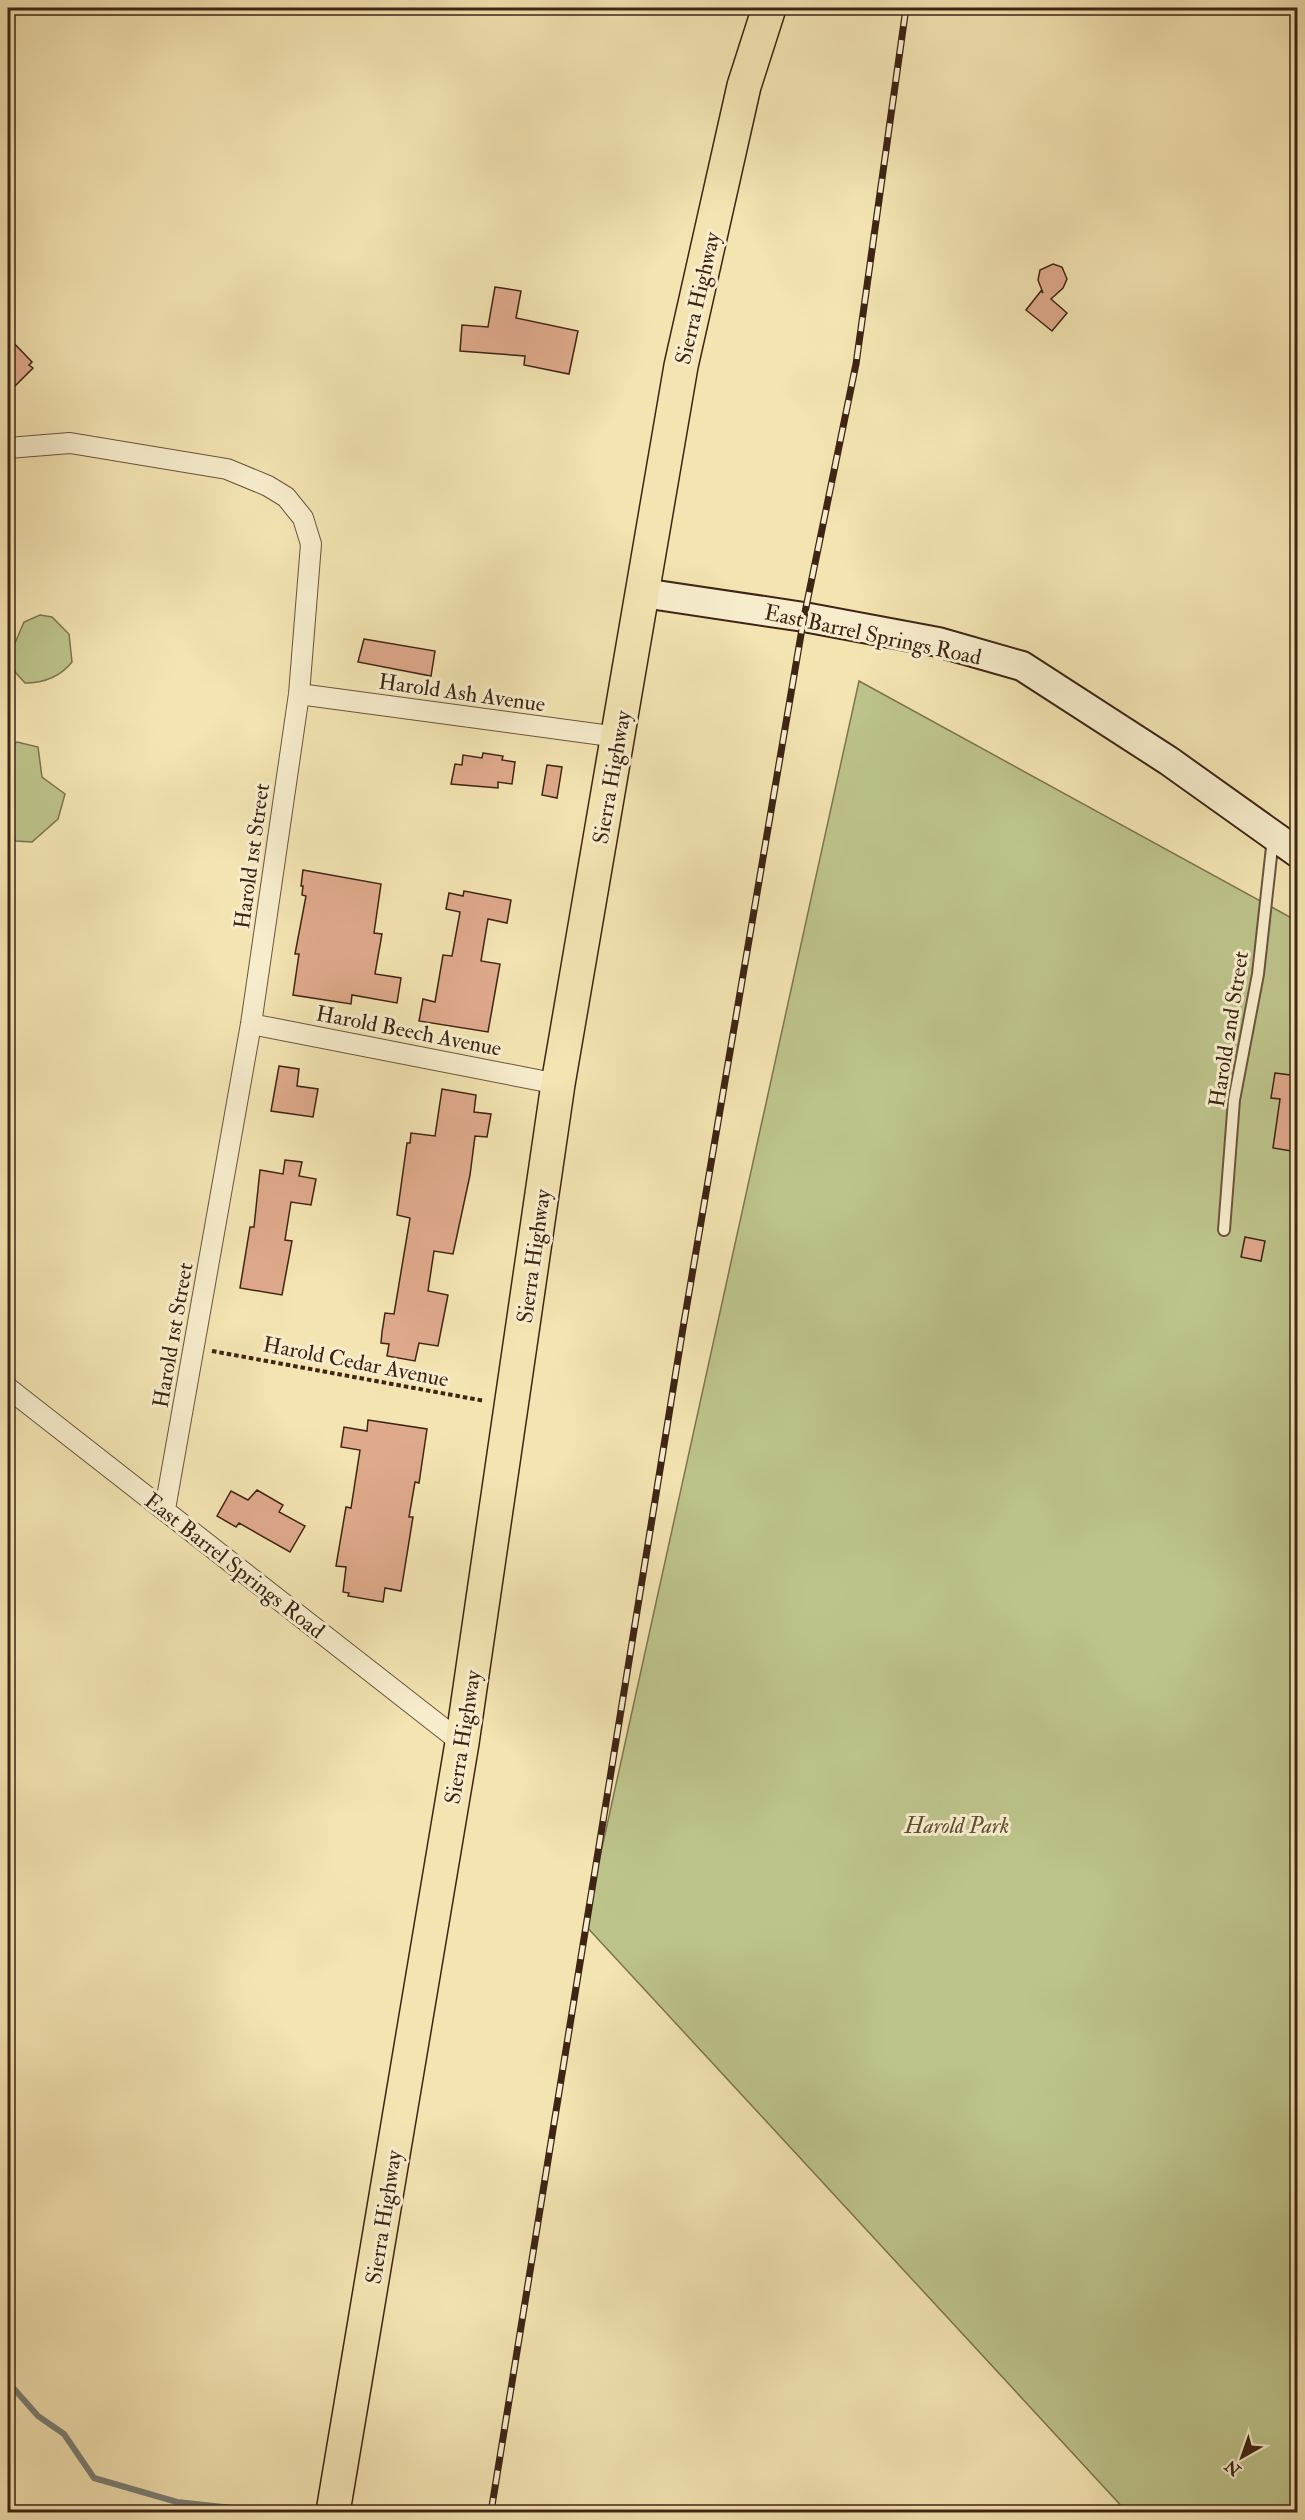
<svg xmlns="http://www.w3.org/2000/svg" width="1305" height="2520" font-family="'IM FELL Double Pica',serif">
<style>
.green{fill:#bdc48b;stroke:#7e7450;stroke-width:1.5}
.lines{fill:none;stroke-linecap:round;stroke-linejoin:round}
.stream{stroke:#797f77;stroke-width:6}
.building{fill:#dfaa8c;stroke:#3e2415;stroke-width:1.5}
.lane-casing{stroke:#6b543c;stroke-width:14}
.street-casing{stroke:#6b543c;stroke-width:22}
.secondary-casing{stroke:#3e2415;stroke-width:32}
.highway-casing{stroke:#3e2415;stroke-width:36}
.path{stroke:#3e2415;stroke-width:4;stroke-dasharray:4.5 3;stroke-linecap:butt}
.lane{stroke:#f7edcd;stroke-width:10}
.street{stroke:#f7edcd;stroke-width:20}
.secondary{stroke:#f7edcd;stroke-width:28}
.highway{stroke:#f3e4b2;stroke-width:33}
.rail-casing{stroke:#3e2415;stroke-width:7}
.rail{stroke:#f7edcd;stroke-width:4.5;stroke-dasharray:14;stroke-linecap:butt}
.labels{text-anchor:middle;stroke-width:6;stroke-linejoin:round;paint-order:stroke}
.street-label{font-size:22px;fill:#3e2415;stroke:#f7edcd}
.park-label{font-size:22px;font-style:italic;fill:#5e4c32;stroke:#f7edcd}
</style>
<rect width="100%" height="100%" fill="#f3e4b2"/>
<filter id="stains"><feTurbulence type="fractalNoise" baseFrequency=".00333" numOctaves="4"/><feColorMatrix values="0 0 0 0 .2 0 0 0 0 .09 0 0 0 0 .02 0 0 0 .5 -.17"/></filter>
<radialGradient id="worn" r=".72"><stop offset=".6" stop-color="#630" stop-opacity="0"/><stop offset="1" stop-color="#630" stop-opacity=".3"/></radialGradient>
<path class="green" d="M40 615 52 617 69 634 72 662C60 677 45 683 25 683L16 673 9 657 24 622Z
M859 681 1297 921V2512H1127L585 1925Z
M17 742 38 747 42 777 65 794 58 819 32 842 16 841 8 833V749Z"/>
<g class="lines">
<path class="stream" d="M8 2382 38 2416 64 2434 94 2478 177 2502 270 2512"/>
</g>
<path class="building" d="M1053 264 1062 267 1067 279 1063 288 1051 299 1067 313 1052 331 1026 310 1041 291 1043 293 1038 280 1040 270Z
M495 287 521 291 516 318 578 331 569 374 524 365 525 356 460 351 462 325 488 327Z
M8 337 32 362 29 365 33 368 8 393Z
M364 639 435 651 431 676 358 662Z
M483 753 503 756 502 760 515 762 512 784 498 782V788L451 784 455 764 462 765 463 755 482 758Z
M547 765 562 767 557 798 542 795Z
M303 870 381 884 374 933 382 934 375 974 401 978 397 1003 352 995 351 1004 293 995 299 954H295L306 896 302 895 303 886H301Z
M464 891 511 900 507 923 488 919 481 961 500 964 488 1032 419 1021 423 999 435 1002 443 955 452 956 460 912 446 909 449 893 463 896Z
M279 1066 299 1069 297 1086 318 1089 313 1117 271 1111Z
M1275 1073 1298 1076V1152L1273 1148 1280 1099 1271 1098Z
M442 1089 476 1095 474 1112 491 1114 487 1137 475 1136 470 1175 453 1254 434 1251 428 1291 448 1295 438 1346 419 1343 415 1361 387 1356 389 1344 381 1343 382 1332 385 1313 394 1314 410 1218 397 1215 407 1143H410L411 1133 435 1136Z
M285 1160 302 1162 299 1176 316 1179 311 1205 291 1202 285 1240 292 1241 282 1295 240 1288 250 1227H254L260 1170 283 1174Z
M1245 1237 1265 1241 1261 1261 1241 1257Z
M368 1420 427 1429 419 1483 415 1482 409 1517H413L401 1591 385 1588 383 1602 348 1596 349 1593 343 1592 346 1567 336 1566 346 1507 351 1508 360 1450 341 1447 344 1427 367 1431Z
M257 1490 283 1505 279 1512 305 1526 290 1552 239 1523 236 1527 217 1516 231 1491 248 1500Z"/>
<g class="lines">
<defs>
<path id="lane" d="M1224 1230 1234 1100 1258 974 1273 838"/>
<path id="street" d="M8 448 70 443 227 469 268 486 286 497 303 518 311 544 299 694 251 1024 165 1509
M299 694 618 737
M251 1024 558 1084
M8 1388 462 1743"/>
<path id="secondary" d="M643 593 804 617 938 642 1022 666 1169 761 1298 853"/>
<path id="highway" d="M333 2512 462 1743 558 1084 681 366 744 86 769 8"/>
</defs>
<use href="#lane" class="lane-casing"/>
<use href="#street" class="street-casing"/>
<use href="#secondary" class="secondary-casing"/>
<use href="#highway" class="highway-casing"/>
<path class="path" d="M212 1351 485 1401"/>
<use href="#lane" class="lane"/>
<use href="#street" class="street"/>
<use href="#secondary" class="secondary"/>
<use href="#highway" class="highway"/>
<defs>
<path id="rail" d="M491 2512 683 1328 804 617 856 364 906 8"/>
</defs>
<use href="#rail" class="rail-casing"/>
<use href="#rail" class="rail"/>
</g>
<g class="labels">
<g class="street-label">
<text transform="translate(697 298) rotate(-77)" y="8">Sierra Highway</text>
<text transform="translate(873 634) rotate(12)" y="8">East Barrel Springs Road</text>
<text transform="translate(462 692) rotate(8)" y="8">Harold Ash Avenue</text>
<text transform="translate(611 777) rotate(-80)" y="8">Sierra Highway</text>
<text transform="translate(251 856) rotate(-82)" y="8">Harold 1st Street</text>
<text transform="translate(1228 1029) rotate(-81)" y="8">Harold 2nd Street</text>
<text transform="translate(409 1030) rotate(11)" y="8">Harold Beech Avenue</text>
<text transform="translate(533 1256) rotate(-82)" y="8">Sierra Highway</text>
<text transform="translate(172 1335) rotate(-80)" y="8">Harold 1st Street</text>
<text transform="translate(356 1361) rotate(11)" y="8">Harold Cedar Avenue</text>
<text transform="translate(235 1565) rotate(38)" y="8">East Barrel Springs Road</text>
<text transform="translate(462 1737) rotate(-81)" y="8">Sierra Highway</text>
<text transform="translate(383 2217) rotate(-81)" y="8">Sierra Highway</text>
</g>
<g class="park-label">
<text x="957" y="1833">Harold Park</text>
</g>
</g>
<rect width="1305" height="2520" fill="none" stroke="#f3e4b2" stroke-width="30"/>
<rect x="9" y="9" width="1287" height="2502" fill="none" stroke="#3e2415" stroke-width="3"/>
<rect x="15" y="15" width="1275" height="2490" fill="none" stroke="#3e2415" stroke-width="1.5"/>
<g transform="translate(1242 2457) rotate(220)" stroke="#f7edcd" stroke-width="4.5" paint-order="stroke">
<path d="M0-4.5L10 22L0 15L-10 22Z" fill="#3e2415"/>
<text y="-9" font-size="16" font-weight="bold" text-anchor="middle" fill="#3e2415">N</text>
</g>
<rect width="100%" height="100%" filter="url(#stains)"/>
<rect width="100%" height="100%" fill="url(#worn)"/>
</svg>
